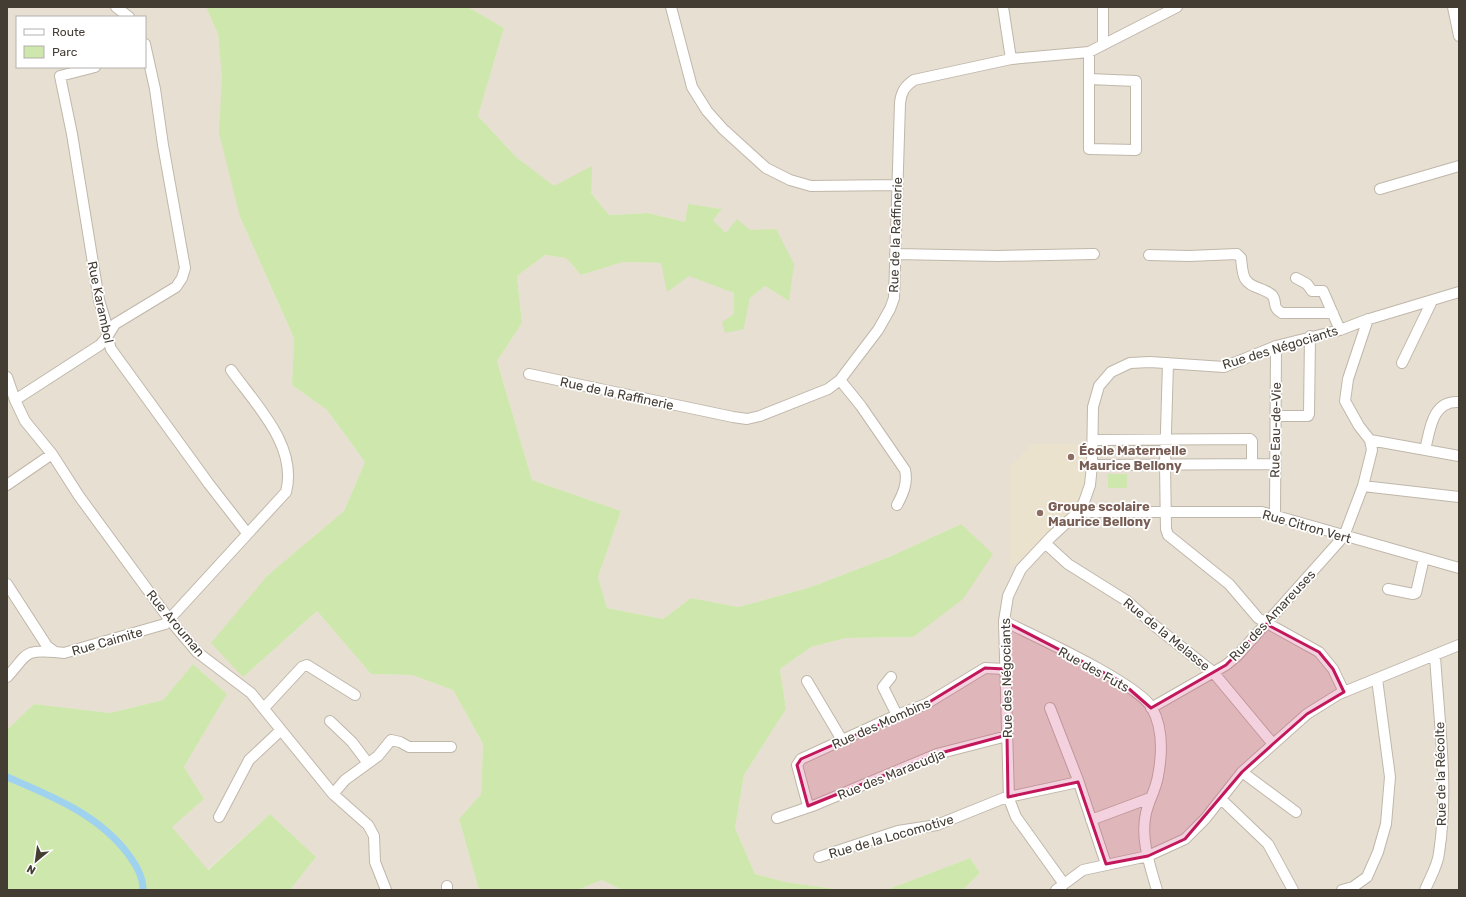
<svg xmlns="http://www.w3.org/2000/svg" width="1466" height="897" font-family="Rubik,sans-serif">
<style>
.residential{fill:#e6dfd2;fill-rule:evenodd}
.education{fill:#ebe2cd}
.green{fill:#cee7ac}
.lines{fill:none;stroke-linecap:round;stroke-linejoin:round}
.canal{stroke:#9fd2ef;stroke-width:7}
.minor-casing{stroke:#c0b7aa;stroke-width:12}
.minor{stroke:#fff;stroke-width:10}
.marked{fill:#c2185b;fill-opacity:0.2;stroke:#c2185b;stroke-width:3;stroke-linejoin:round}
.education-dot{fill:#8d6e63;stroke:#fff;stroke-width:1.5}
.labels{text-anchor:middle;stroke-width:3.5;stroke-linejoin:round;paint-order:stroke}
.street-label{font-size:13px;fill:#443d34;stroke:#fff}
.education-label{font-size:13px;font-weight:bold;fill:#785e54;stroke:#fff;text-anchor:start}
</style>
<rect width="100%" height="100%" fill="#f2ede4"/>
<path class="residential" d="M7 7H206L218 34 240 217 294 338 292 385 327 410 365 462 344 511 268 575 243 677 317 611 371 674 412 675 453 690 483 744 481 794 459 819 479 890H290L316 857 270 814 207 870 171 826 204 799 184 767 227 694 193 664 163 700 110 713 34 704 7 730ZM17 17H145V67H17Z
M468 7H1459V890H963L980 873 970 858 886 890H842L785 882 755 874 735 828 744 775 786 709 780 669 811 647 846 638 913 637 961 524 889 557 811 587 738 607 691 598 663 619 607 608 598 577 621 511 532 480 497 361 522 323 517 276 545 255 566 258 581 275 623 262 661 263 734 293V315L744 329 750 298 765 286 789 301 776 229 726 233 713 220 722 209 688 205 685 222 648 213 609 215 591 193 554 187 516 157 478 116 504 28Z
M602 880 622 890H578Z"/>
<path class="education" d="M1032 444H1088L1086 484 1078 504 1010 569V467Z"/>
<path class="green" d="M206 7H468L504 28 478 116 516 157 554 186 592 166 591 193 609 215 648 213 685 222 688 204 722 209 713 220 726 233 737 219 750 230 776 229 794 264 789 301 765 286 750 298 744 329 725 333 722 322 734 314V293L689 276 667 292 661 263 623 262 581 275 566 258 545 255 517 276 522 323 497 361 532 480 621 511 598 577 607 608 663 619 691 598 738 607 811 587 889 557 961 524 993 554 963 599 913 637 846 638 811 647 780 669 786 709 744 775 735 828 755 874 785 882 842 890H622L602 880 578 890H479L459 819 481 794 483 744 453 690 412 675 371 674 317 611 243 677 211 643 268 575 344 511 365 462 327 410 292 385 294 338 240 217 219 133 222 77 218 34Z
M1108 474H1127V488H1108Z
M193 664 227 694 184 767 204 799 172 827 208 870 270 814 316 857 290 890H7V730L34 704 110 713 163 700Z
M970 858 980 873 963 890H886Z"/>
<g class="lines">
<path class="canal" d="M7 777C51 796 98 814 128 854 136 865 143 876 143 890"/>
<defs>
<path id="minor" d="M116 7 129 17
M671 7 692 87 707 111 723 129 766 168 790 180 811 186 897 185
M1003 7 1011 59
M1103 7V45
M1453 7 1459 36
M95 67 60 76 72 134 99 300 106 323 107 337 111 349 209 484 247 533
M1089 79 1136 81V150L1089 149V52
M1380 189 1459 166
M895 254 998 256 1094 254
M1149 255 1189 256 1237 254 1241 258C1243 276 1242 283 1261 289 1265 291 1269 292 1272 295 1278 302 1271 307 1282 313H1333
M1296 278 1307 284 1312 291H1323L1340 330
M1168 363 1165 465 1166 529 1168 535 1229 584 1258 618 1319 652 1333 669 1344 692
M1402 363 1432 301
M529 374 733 417 747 419 760 416 828 389 840 380 878 330 890 309 894 298 900 103C901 92 905 86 914 80L1011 59 1089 52 1177 7
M7 377 15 400 25 421 52 454 79 496 169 619 197 652 251 693 333 794 368 825 374 836 375 862 386 890
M840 380 861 406 905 470C908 483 903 494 897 505
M15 400 100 345 107 337 115 324 176 287 182 278 185 268 163 145 155 89 145 44
M1276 416H1308L1309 414 1310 336
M1093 440 1250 439 1252 441V464
M1370 440 1459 456
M1425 450C1430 430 1432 400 1459 402
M1092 465 1275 464
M7 485 52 454
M1363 486 1459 497
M1078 512H1262L1459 568
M1275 514 1276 346
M1045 543 1068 564 1127 601 1155 626 1213 672 1273 744
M7 584 47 646 55 652 64 653 165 624 286 492C298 446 256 405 231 370
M1388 589 1413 594 1416 593 1424 558
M1004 621C1034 636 1138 683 1152 708 1163 728 1162 755 1158 776 1156 789 1149 800 1146 813 1140 838 1150 866 1157 890
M7 677C27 656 22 649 55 652
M891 677 883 687 897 715
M807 681 842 740
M264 708 302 667 307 665 355 695
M1050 708 1078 780 1106 864
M1151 708 1226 665 1237 656 1344 536 1363 486 1372 450 1370 440 1359 426 1345 401 1348 379 1368 319
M330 721 352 742 367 762
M1242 772 1296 812
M333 794 345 780 378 756 391 740 400 742 409 747H451
M1221 799 1268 844 1293 890
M808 806 797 765 801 759 897 715 926 704 985 668 1005 669
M219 817 249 760 281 730
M777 818 815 805 937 754 1007 736
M1091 820 1150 798
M819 857 898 831 937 825 1004 798 1078 782
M1064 884 1016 817 1009 799 1004 621 1008 596 1021 569 1051 537 1078 512 1084 502 1090 485 1092 465 1093 407 1099 386 1111 372 1130 363 1150 362 1224 367 1276 346 1340 330 1366 320 1459 292
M447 890V886
M1056 890 1083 870 1148 856 1185 839 1205 819 1242 772 1307 714 1339 694 1459 645
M1342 890 1353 887 1367 877 1378 852 1386 824 1390 777 1377 679
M1425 890C1430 878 1438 865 1439 853 1449 789 1439 721 1435 656"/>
</defs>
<use href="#minor" class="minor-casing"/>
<use href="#minor" class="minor"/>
</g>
<path class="marked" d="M1004 621 1120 681 1151 708 1226 665 1266 624 1319 652 1333 669 1344 692 1307 714 1273 744 1242 772 1185 839 1148 856 1106 864 1078 782 1008 797 1007 735 937 754 808 806 797 765 801 759 926 704 985 668 1005 669Z"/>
<g class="education-dot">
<circle cx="1071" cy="457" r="4"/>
<circle cx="1040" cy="513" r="4"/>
</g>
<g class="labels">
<g class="street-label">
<text transform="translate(895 235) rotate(-88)" y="5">Rue de la Raffinerie</text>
<text transform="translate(101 302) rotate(78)" y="5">Rue Karambol</text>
<text transform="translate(1280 347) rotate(-17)" y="5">Rue des Négociants</text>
<text transform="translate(617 393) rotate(12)" y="5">Rue de la Raffinerie</text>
<text transform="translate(1275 430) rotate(-89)" y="5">Rue Eau-de-Vie</text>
<text transform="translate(1307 526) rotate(16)" y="5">Rue Citron Vert</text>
<text transform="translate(1272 615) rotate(-47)" y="5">Rue des Amareuses</text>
<text transform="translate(176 623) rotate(50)" y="5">Rue Arouman</text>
<text transform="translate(1167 634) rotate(39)" y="5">Rue de la Melasse</text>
<text transform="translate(107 641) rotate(-16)" y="5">Rue Caimite</text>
<text transform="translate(1094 669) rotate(29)" y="5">Rue des Futs</text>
<text transform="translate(1006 678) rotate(-91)" y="5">Rue des Négociants</text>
<text transform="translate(881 723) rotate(-24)" y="5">Rue des Mombins</text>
<text transform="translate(891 774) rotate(-22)" y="5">Rue des Maracudja</text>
<text transform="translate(1440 774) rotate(-91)" y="5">Rue de la Récolte</text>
<text transform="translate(891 836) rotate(-16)" y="5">Rue de la Locomotive</text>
</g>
<g class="education-label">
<text x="1079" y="455">École Maternelle<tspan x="1079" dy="15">Maurice Bellony</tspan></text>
<text x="1048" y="511">Groupe scolaire<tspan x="1048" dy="15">Maurice Bellony</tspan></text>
</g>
</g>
<rect width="1466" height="897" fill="none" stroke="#443d34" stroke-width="16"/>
<rect x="16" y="16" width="130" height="52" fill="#ffffff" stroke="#b4b1ae"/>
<rect x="24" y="29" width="20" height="6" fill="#ffffff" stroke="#b4b1ae"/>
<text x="52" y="36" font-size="12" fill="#443d34">Route</text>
<rect x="24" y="46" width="20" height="12" fill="#cee7ac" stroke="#b4b1ae"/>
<text x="52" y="56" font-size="12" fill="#443d34">Parc</text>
<g transform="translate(36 861) rotate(209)" stroke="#ffffff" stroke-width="3" paint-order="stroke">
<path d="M0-3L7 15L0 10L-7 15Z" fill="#443d34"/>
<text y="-6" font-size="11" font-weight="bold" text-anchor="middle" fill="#443d34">N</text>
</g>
</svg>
